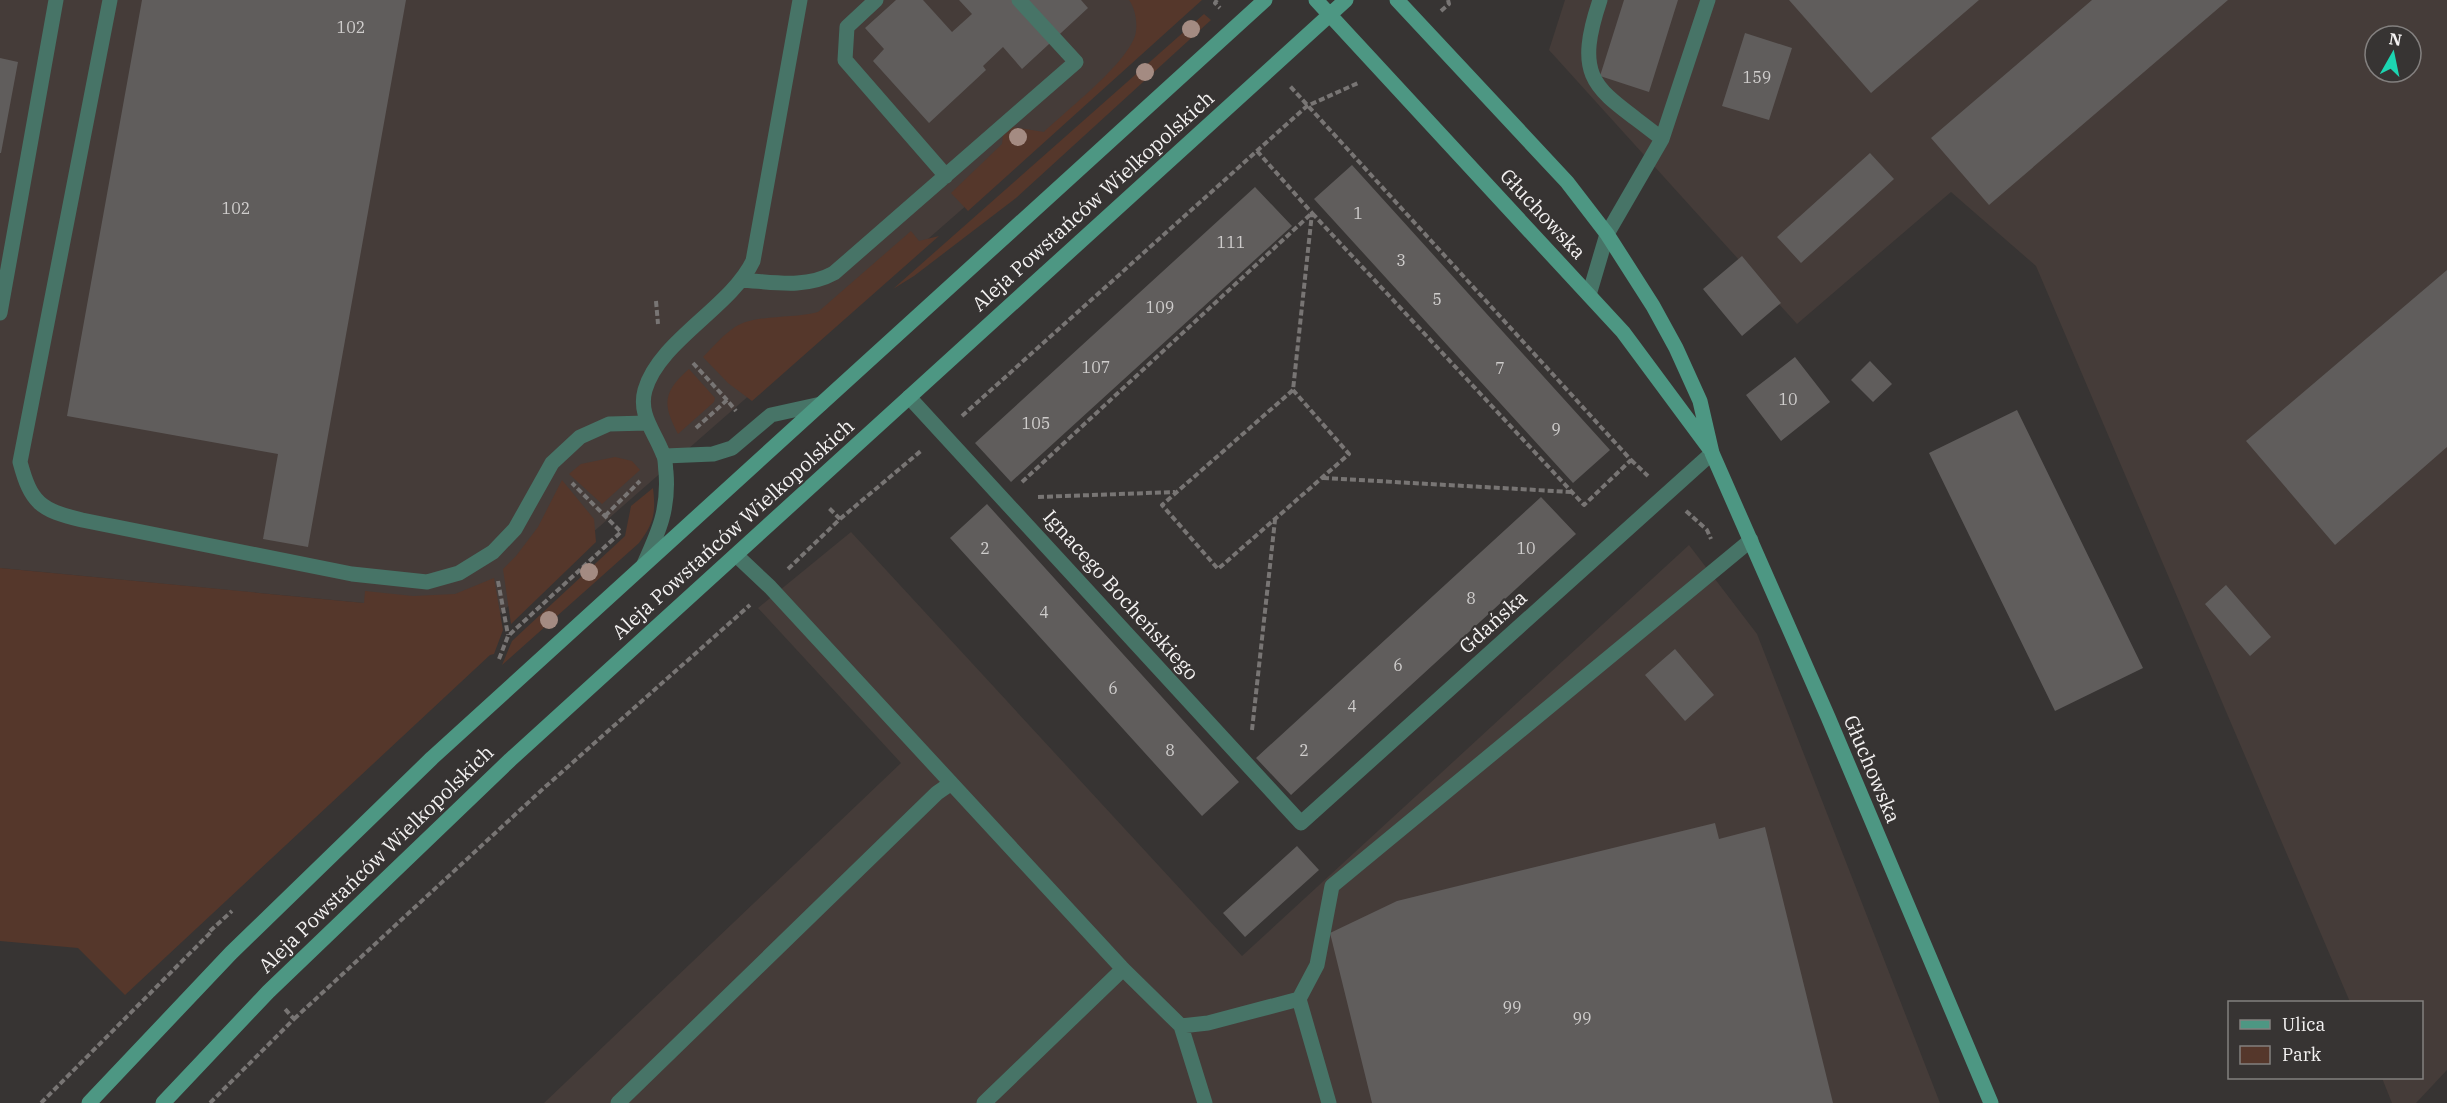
<svg xmlns="http://www.w3.org/2000/svg" width="2447" height="1103" font-family="'IBM Plex Serif',serif">
<style>
.built{fill:#453c39;fill-rule:evenodd}
.green{fill:#55372b}
.building{fill:#605d5c}
.lines{fill:none;stroke-linecap:round;stroke-linejoin:round}
.path{stroke:#787574;stroke-width:4;stroke-dasharray:6 3;stroke-linecap:butt}
.lane{stroke:#477467;stroke-width:15}
.street{stroke:#477467;stroke-width:15}
.secondary{stroke:#4d9783;stroke-width:15}
.tree{fill:#a48b82}
.labels{text-anchor:middle;stroke-width:4.5;stroke-linejoin:round;paint-order:stroke}
.number-label{font-size:16px;fill:#cfcdcc}
.street-label{font-size:20px;fill:#f4f2f2;stroke:#373433}
</style>
<rect width="100%" height="100%" fill="#373433"/>
<path class="built" d="M0 0H1201L471 639 436 610 0 568Z
M1565 0H2447V1070L2416 1103H2392L2382 1078H2422V1002H2350L2036 266 1951 192 1797 324 1549 50ZM2375 36H2411V72H2375Z
M851 532 1242 956 1689 545 1757 634 1940 1103H544L901 763 758 608Z"/>
<path class="green" d="M1129 0H1202L968 211 951 193 1002 144 1003 136 1013 127 1044 132C1067 110 1125 65 1135 36 1138 26 1136 9 1129 0Z
M1204 14 1211 20 1016 198 914 276 893 289Z
M911 231 919 241 939 236 752 401 728 383 703 357C713 347 723 335 735 327 756 314 793 319 818 312Z
M689 369 715 398 714 402 678 434C662 404 663 392 689 369Z
M615 457 632 461 640 470 602 504 569 474 581 464Z
M562 480 594 519 596 542 511 624 503 569 516 556 538 527Z
M653 488C656 513 654 523 639 543L502 665 512 641 625 536 631 506Z
M0 568 364 603 365 591 413 596 455 594 494 578 503 630 494 654 490 655 125 995 78 948 0 941Z"/>
<path class="building" d="M142 0H406L308 547 263 539 278 454 67 416Z
M896 0H923L952 32 972 14 959 0H1081L1088 8 1022 69 1003 47 983 66 986 70 929 123 873 61 884 49 865 28Z
M1624 0H1678L1649 92 1600 76Z
M1789 0H1979L1871 93Z
M2092 0H2228L1989 205 1931 138Z
M1745 33 1792 48 1769 120 1722 106Z
M0 58 18 62 1 153H0Z
M1870 153 1894 179 1801 263 1777 237Z
M1352 165 1610 450 1573 483 1314 199Z
M1255 187 1292 226 1011 482 975 443Z
M1742 256 1781 303 1742 336 1703 289Z
M2447 270V447L2335 545 2246 441Z
M1795 357 1830 402 1781 441 1746 395Z
M1870 361 1892 384 1873 402 1851 380Z
M2017 410 2143 668 2055 711 1929 453Z
M1541 497 1576 534 1291 795 1256 758Z
M987 504 1239 782 1202 816 950 538Z
M2226 585 2271 637 2250 656 2205 604Z
M1675 649 1714 695 1685 721 1645 675Z
M1715 823 1719 839 1765 827 1833 1103H1372L1330 933 1397 901Z
M1297 846 1319 870 1245 937 1223 913Z"/>
<g class="lines">
<path class="path" d="M1217 0 1215 3 1220 8
M1441 11 1449 4 1448 0
M1257 151 1312 213 1293 390 1162 505 1218 569 1349 454 1293 390
M656 301 658 324
M693 363 727 400
M962 416 1307 106 1358 83
M696 428 727 400 736 411
M1631 460 1648 476
M1323 478 1572 492
M1022 482 1312 213 1584 505 1631 460 1289 85
M1038 497 1175 492
M1686 511 1707 530 1711 539
M605 516 640 481
M840 519 922 450
M788 569 840 519 828 507
M498 581 508 635
M499 659 508 636 621 532 572 483
M1252 730 1275 520
M210 931 232 911
M294 1019 545 787 750 605
M41 1103 211 932
M210 1103 294 1019 285 1009"/>
<path class="lane" d="M110 0 20 462C31 503 40 510 82 520L352 574 427 582 459 573 493 552 515 529 552 463 580 437 609 424 647 423
M876 0 847 27 845 60 946 176
M1600 0C1571 86 1600 89 1662 139
M741 280C773 282 805 289 834 273L1076 62 1019 0
M1589 295 1607 234 1662 139 1708 0
M0 313 56 0
M665 456 713 454 732 448 771 415 821 404
M736 555 770 587 1123 969 1181 1026 1205 1103
M644 564C659 531 669 509 666 472 665 466 666 459 663 454 655 432 638 415 645 390 659 341 731 307 753 261L800 0
M1181 1026 1208 1023 1299 999
M618 1103 937 793 950 784
M984 1103 1123 969
M1329 1103 1299 999 1317 965 1332 886 1751 540"/>
<path class="street" d="M909 397 1301 823 1712 453"/>
<path class="secondary" d="M1316 0 1623 332 1709 448
M1397 0 1567 182 1607 234 1653 306 1676 348 1700 401 1712 453 1828 717 1991 1103
M89 1103 231 953 432 758 1265 0
M163 1103 268 992 510 760 1346 0"/>
</g>
<g class="tree">
<circle cx="1191" cy="29" r="9"/>
<circle cx="1145" cy="72" r="9"/>
<circle cx="1018" cy="137" r="9"/>
<circle cx="589" cy="572" r="9"/>
<circle cx="549" cy="620" r="9"/>
</g>
<g class="labels">
<g class="number-label">
<text x="351" y="33">102</text>
<text x="1757" y="83">159</text>
<text x="236" y="214">102</text>
<text x="1358" y="219">1</text>
<text x="1231" y="248">111</text>
<text x="1401" y="266">3</text>
<text x="1437" y="305">5</text>
<text x="1160" y="313">109</text>
<text x="1096" y="373">107</text>
<text x="1500" y="374">7</text>
<text x="1788" y="405">10</text>
<text x="1036" y="429">105</text>
<text x="1556" y="435">9</text>
<text x="985" y="554">2</text>
<text x="1526" y="554">10</text>
<text x="1471" y="604">8</text>
<text x="1044" y="618">4</text>
<text x="1398" y="671">6</text>
<text x="1113" y="694">6</text>
<text x="1352" y="712">4</text>
<text x="1170" y="756">8</text>
<text x="1304" y="756">2</text>
<text x="1512" y="1013">99</text>
<text x="1582" y="1024">99</text>
</g>
<g class="street-label">
<text transform="translate(1093 201) rotate(-42)" y="7">Aleja Powstańców Wielkopolskich</text>
<text transform="translate(1543 214) rotate(47)" y="7">Głuchowska</text>
<text transform="translate(733 529) rotate(-42)" y="7">Aleja Powstańców Wielkopolskich</text>
<text transform="translate(1121 595) rotate(48)" y="7">Ignacego Bocheńskiego</text>
<text transform="translate(1493 622) rotate(-42)" y="7">Gdańska</text>
<text transform="translate(1872 769) rotate(67)" y="7">Głuchowska</text>
<text transform="translate(376 859) rotate(-44)" y="7">Aleja Powstańców Wielkopolskich</text>
</g>
</g>
<rect x="2228" y="1001" width="195" height="78" fill="#373433" stroke="#83807f" stroke-width="1.5"/>
<rect x="2240" y="1020" width="30" height="9" fill="#4d9783" stroke="#83807f" stroke-width="1.5"/>
<text x="2282" y="1031" font-size="18" fill="#f4f2f2">Ulica</text>
<rect x="2240" y="1046" width="30" height="18" fill="#55372b" stroke="#83807f" stroke-width="1.5"/>
<text x="2282" y="1061" font-size="18" fill="#f4f2f2">Park</text>
<g transform="translate(2393 54) rotate(9)"><circle r="28" fill="#373433" stroke="#83807f" stroke-width="1.5"/>
<path d="M0-4.5L10 22L0 15L-10 22Z" fill="#1cd5b1"/>
<text y="-9" font-size="16" font-weight="bold" text-anchor="middle" fill="#f4f2f2">N</text>
</g>
</svg>
